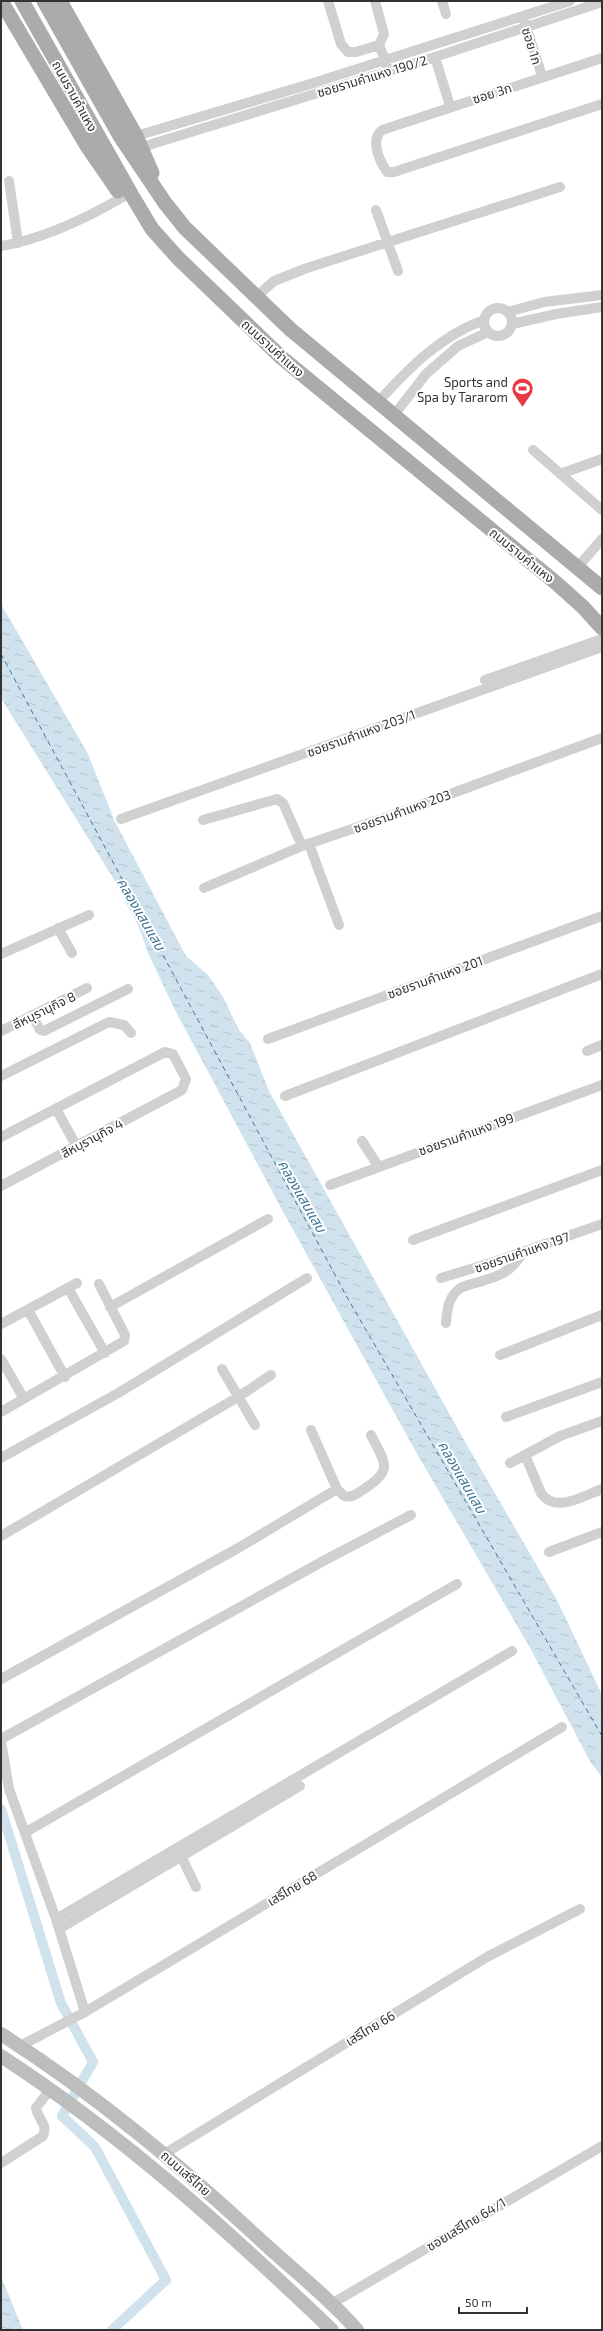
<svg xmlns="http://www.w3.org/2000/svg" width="603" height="2331" font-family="'Exo 2','Noto Sans Thai',sans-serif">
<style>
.water{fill:url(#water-ripples)}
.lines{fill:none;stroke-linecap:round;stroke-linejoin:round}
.canal{stroke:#cfe2ee;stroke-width:10}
.ferry{stroke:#3f7597;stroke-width:1;stroke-dasharray:5 4;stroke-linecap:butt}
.street{stroke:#d0d0d0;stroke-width:10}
.secondary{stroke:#bdbdbd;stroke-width:14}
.primary{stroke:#ababab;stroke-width:15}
.labels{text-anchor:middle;stroke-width:4;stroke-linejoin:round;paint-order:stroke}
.street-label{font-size:13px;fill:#333;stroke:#fff}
.poi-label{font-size:13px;fill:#333;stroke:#fff;text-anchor:end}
.water-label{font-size:14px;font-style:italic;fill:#3f7597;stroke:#fff}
</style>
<defs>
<pattern id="water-ripples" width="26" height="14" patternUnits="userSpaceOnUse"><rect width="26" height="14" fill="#cfe2ee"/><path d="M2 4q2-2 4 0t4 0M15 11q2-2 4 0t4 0" fill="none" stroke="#b2c2cd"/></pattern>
</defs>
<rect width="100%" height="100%" fill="#fff"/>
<path class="water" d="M1 604 88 754 115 822 186 956 208 975 223 997 239 1030 250 1043 269 1091 464 1440 558 1602 602 1695V1777L591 1763 529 1646 416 1452 281 1208 175 1010 148 953 139 927 113 878 1 698Z
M1 2276 23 2330H1Z"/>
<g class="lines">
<path class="canal" d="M1 1809 61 2003 93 2062 62 2116 95 2147 166 2280 112 2330"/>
<path class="ferry" d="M1 654 348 1299 602 1736"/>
<path class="street" d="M328 1 341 44 348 52H356L379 45
M375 1 384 34 379 45 388 67
M442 1 446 14
M524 20 542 76
M435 57 450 106
M602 58 382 130C370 140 379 160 387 172H394L602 104
M136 136 307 85 570 1
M142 147 435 57 602 2
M9 181 18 243
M376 210 398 271
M1 246C44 239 85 219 123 197
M256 297 274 281 307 268 560 187
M484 322a14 14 0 1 1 28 0a14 14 0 1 1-28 0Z
M508 312 544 302 602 295
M512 324 556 314 602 307
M378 402C409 368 440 336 484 320
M394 415 426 374 458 346 488 332
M533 450 602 510
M560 474 602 459
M578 567 602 539
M485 680 602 639
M121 819 602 647
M203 820 277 799 283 803 302 846
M309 844 339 925
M204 888 302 846 396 814 602 738
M58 928 72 953
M1 954 89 915
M32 1015 40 1030 44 1031 128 989
M1 1031 87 988
M268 1039 602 916
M587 1051 602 1045
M1 1076 109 1022 124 1025 131 1033
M285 1096 602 974
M56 1109 77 1147
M1 1137 165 1052 173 1054 186 1079 182 1090 1 1186
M362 1141 378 1166
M330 1185 602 1085
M413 1240 602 1170
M441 1278 497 1261 602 1224
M68 1288 105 1353
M110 1307 268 1219
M28 1310 65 1377
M446 1323C447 1308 449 1295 462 1287 489 1278 509 1278 523 1252
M1 1324 77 1283
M500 1355 602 1315
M1 1359 24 1399
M222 1369 255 1425
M1 1412 124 1341 125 1335 99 1284
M506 1417 602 1382
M525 1455 541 1493C555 1514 583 1496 602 1489
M1 1458 120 1392 307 1278
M510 1463 560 1436 602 1421
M337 1489 344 1496C352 1498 357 1494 364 1489 394 1470 385 1463 371 1435
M1 1536 238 1397 271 1375
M549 1552 602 1532
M1 1679 240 1547 337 1489 311 1430
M1 1739 327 1559 411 1515
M1 1741 9 1789 56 1919 85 2012
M26 1832 457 1584
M181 1856 196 1887
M56 1919 512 1651
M59 1929 300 1786
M20 2046 85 2012 562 1727
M164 2154 487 1957 580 1909
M1 2163 43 2136C48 2123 38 2120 36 2108L51 2088
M331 2304 602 2146"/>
<path class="secondary" d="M1 2034C98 2096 182 2167 266 2245 297 2273 330 2299 357 2330
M1 2056C124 2136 226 2229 332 2330"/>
<path class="primary" d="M1 1 87 146 118 191
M22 1 131 194 152 229 178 258 282 358 555 582 583 607 602 628
M44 1 120 136 165 203 185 228 290 329 602 588
M60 1 136 136 152 173"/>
</g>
<defs>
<symbol id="stadium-pin" viewBox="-11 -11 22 30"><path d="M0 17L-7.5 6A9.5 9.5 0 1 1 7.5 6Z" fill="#e63946" stroke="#fff"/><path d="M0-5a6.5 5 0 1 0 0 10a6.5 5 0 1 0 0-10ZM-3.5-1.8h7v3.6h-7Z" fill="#fff"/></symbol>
</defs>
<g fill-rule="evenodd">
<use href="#stadium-pin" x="510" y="376" width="25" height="34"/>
</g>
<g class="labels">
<g class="street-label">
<text transform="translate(532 46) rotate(73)" y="5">ซอย 1ก</text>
<text transform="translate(372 76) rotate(-17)" y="5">ซอยรามคำแหง 190/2</text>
<text transform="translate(492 93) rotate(-18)" y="5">ซอย 3ก</text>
<text transform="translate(75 96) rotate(61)" y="5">ถนนรามคำแหง</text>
<text transform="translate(273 348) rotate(42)" y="5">ถนนรามคำแหง</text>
<text transform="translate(522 555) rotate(39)" y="5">ถนนรามคำแหง</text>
<text transform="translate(361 733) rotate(-20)" y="5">ซอยรามคำแหง 203/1</text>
<text transform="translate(402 811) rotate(-20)" y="5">ซอยรามคำแหง 203</text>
<text transform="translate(435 977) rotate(-20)" y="5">ซอยรามคำแหง 201</text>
<text transform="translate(44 1010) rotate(-26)" y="5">สีหบุรานุกิจ 8</text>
<text transform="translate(466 1134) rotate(-20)" y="5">ซอยรามคำแหง 199</text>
<text transform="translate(92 1138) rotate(-28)" y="5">สีหบุรานุกิจ 4</text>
<text transform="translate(522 1252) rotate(-19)" y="5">ซอยรามคำแหง 197</text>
<text transform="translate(292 1888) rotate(-31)" y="5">เสรีไทย 68</text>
<text transform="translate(370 2028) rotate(-31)" y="5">เสรีไทย 66</text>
<text transform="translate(186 2173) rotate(41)" y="5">ถนนเสรีไทย</text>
<text transform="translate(466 2224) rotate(-31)" y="5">ซอยเสรีไทย 64/1</text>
</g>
<g class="poi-label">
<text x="508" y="387">Sports and<tspan x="508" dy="15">Spa by Tararom</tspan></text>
</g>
<g class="water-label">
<text transform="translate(141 914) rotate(60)" y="5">คลองแสนแสบ</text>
<text transform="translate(302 1196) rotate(60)" y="5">คลองแสนแสบ</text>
<text transform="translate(462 1477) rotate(60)" y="5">คลองแสนแสบ</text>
</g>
</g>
<rect width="603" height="2331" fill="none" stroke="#333333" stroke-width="4"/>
<path d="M459 2307v6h68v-6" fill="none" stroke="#333333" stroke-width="2"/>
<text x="465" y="2307" font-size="12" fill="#333333" stroke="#ffffff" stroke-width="3" paint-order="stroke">50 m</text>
</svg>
